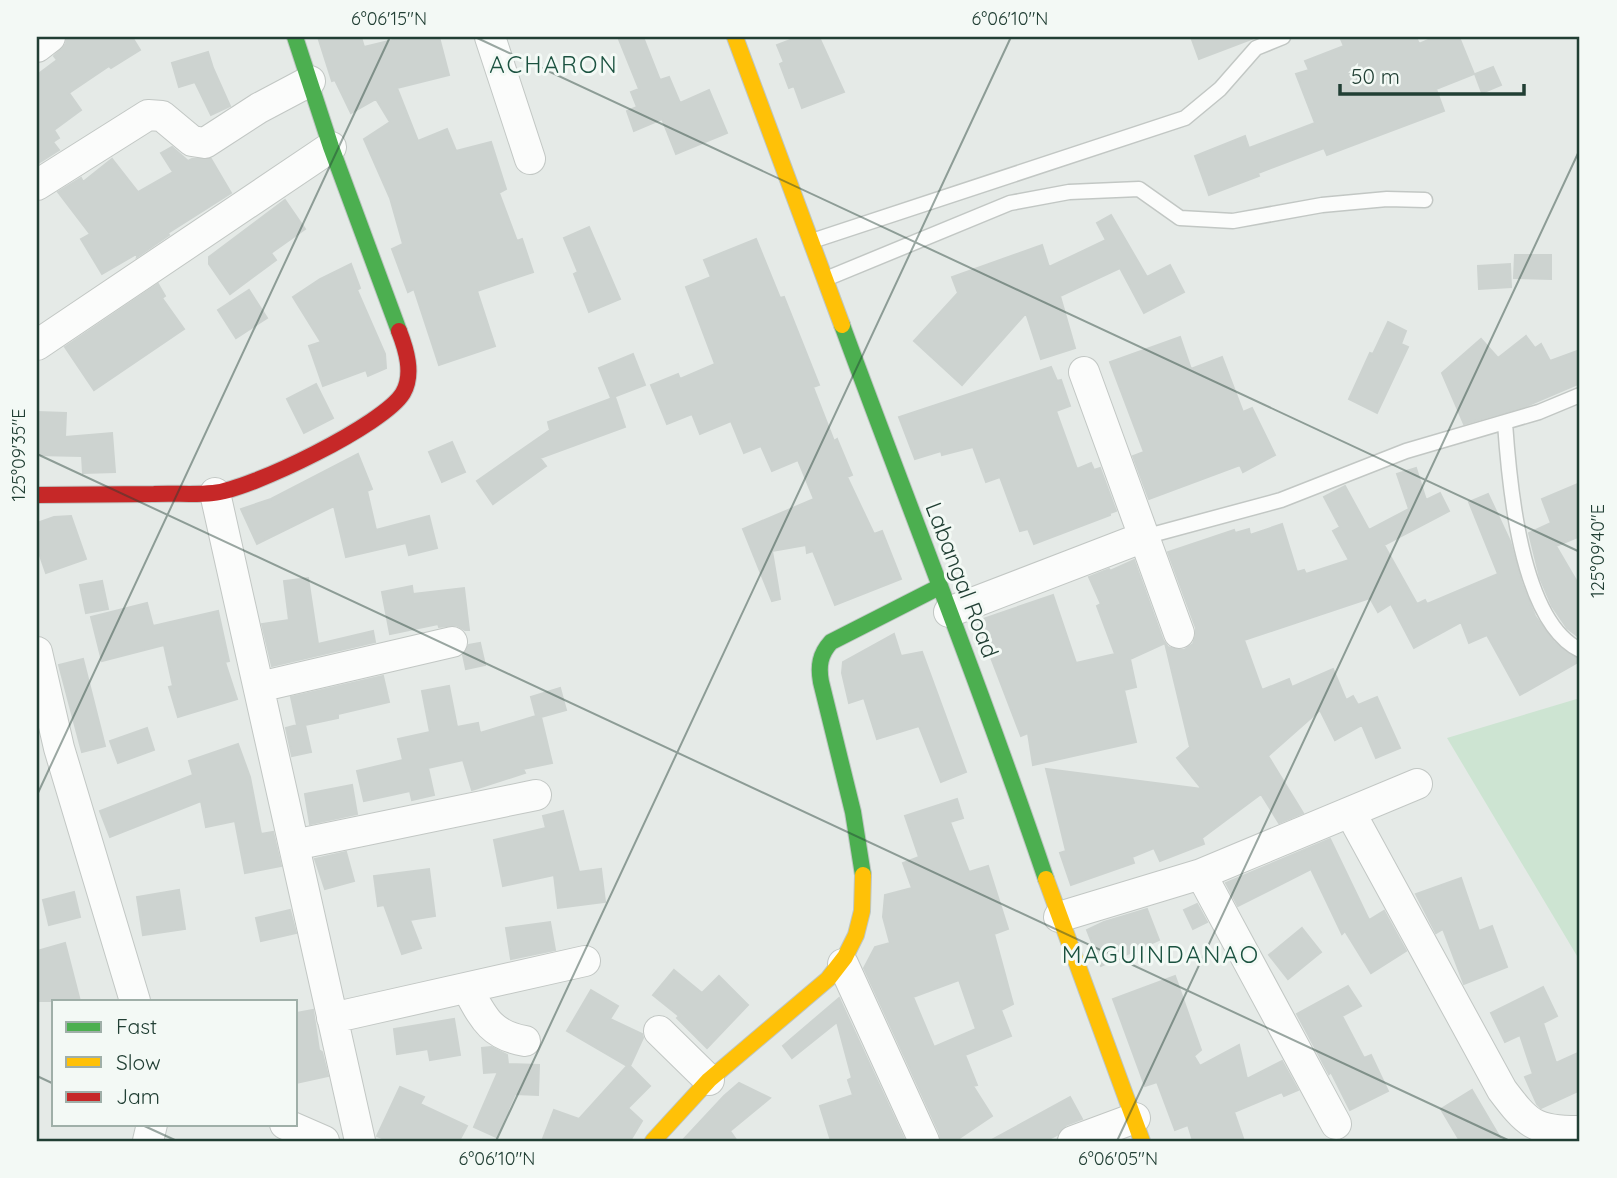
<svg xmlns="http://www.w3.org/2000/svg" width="1617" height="1178" font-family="Quicksand,sans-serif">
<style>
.green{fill:#cde4d2}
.building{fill:#cdd3d0;stroke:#cdd3d0;stroke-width:2;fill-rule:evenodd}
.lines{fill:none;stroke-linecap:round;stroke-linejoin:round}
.lane-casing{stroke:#c2c7c4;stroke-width:17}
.street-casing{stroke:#c2c7c4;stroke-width:32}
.fast-casing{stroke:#bec6c3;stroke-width:18}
.slow-casing{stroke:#bec6c3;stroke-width:18}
.jam-casing{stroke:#bec6c3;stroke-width:18}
.lane{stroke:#fbfcfb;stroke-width:14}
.street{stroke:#fbfcfb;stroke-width:30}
.fast{stroke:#4caf50;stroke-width:16}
.slow{stroke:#ffc107;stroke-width:16}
.jam{stroke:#c62828;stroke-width:16}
.ticks{fill:none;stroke:#213f34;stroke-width:2;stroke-opacity:0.45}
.labels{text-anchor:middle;stroke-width:6;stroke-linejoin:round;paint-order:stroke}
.street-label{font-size:23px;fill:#213f34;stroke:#f3f9f5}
.neighbourhood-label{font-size:24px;letter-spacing:2px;fill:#1b5240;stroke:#f3f9f5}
.neatline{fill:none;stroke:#213f34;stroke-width:2.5}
.ticks-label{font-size:18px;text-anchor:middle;fill:#213f34}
</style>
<rect width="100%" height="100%" fill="#e5eae7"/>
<path class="green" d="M1580 698V961L1447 738Z"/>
<path class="building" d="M67 37H132L140 50 111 68 109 66 69 93 81 110 54 130 59 138 53 142 59 150 37 164V75L57 60 54 56 66 44Z
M318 37H361L364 47 405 37H439L449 75 397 88 418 141 447 129 456 151 491 142 506 189 499 193 517 241 522 239 533 272 477 291 495 346 439 365 414 289 408 292 392 249 403 244 390 198 364 139 390 122 376 99 351 113 335 80 332 81Z
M618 37H643L660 80 669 77 680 103 709 90 727 133 676 154 662 119 634 131 627 111 637 107 631 92 639 89Z
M798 37H819L844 92 802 108 794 86 789 88 780 64 784 62 777 45Z
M1191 37H1254V38L1199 59Z
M1340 37H1416L1419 44 1435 37H1459L1474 74 1436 89 1444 111 1327 155 1324 148 1258 173 1259 176 1209 195 1195 156 1245 136 1249 148 1315 123 1296 74 1309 70 1305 61 1344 46Z
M208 52 213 68 230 106 211 115 195 82 179 87 172 63Z
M1493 67 1501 85 1482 93 1475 74Z
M172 147 188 161 192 159H211L231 193 168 233 169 235 137 257 138 253 102 274 81 239 90 234 58 192 81 178 83 182 112 159 138 192 173 172 161 153Z
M285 200 305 229 271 253 276 260 230 294 209 264V257Z
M1111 215 1147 277 1170 265 1184 292 1144 313 1120 268 1060 296 1075 348 1041 359 1026 313 962 385 914 341 958 293 952 277 1042 245 1049 267 1106 240 1097 223Z
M589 227 620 299 589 312 574 274 578 272 564 238Z
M756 239 780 298 784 297 819 385 813 387 834 441 837 439 852 475 847 477 874 534 882 531 901 579 835 605 813 551 807 553 806 545 772 551 780 599 772 601 743 529 814 499 798 460 772 471 761 446 744 453 731 421 700 434 692 414 667 424 651 385 678 374 680 379 715 364 686 287 711 277 704 260Z
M1515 255H1551V279L1514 278Z
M351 264 360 288 357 290 385 354 386 368 368 376 366 370 323 386 309 346 321 342 293 297 320 279Z
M1510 264 1511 287 1479 289 1478 266Z
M158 284 165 296 162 298 184 329 94 390 65 347Z
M249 290 267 318 236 338 218 310Z
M1388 322 1406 331 1401 344 1408 347 1377 413 1349 399 1370 353 1373 354Z
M1526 336 1535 348 1541 344 1550 361 1580 350V383L1524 407 1464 424 1442 373 1481 339 1498 358Z
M1180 337 1191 369 1222 357 1243 412 1252 408 1275 455 1243 472 1240 465 1149 499 1133 456 1144 452 1110 362Z
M633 354 645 385 611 398 599 368Z
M1051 367 1057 381 1061 380 1070 406 1056 411 1077 469 1091 463 1094 470 1100 468 1116 511 1110 513V515L1034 544 1028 529 1020 531 1000 477 986 482 973 447 942 455 941 451 915 459 899 417Z
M316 384 333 418 304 433 287 399Z
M615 397 625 427 540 458 546 466 493 504 477 481 550 430 548 422Z
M37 412 66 413 65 437 112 433 115 472 83 473 82 456 37 455Z
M452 442 465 472 442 482 429 452Z
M358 454 372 489 367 491 376 530 429 516 437 548 409 555 406 543 346 557 334 506 257 544 241 509 271 499Z
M1416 468 1426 500 1440 493 1449 511 1384 545 1417 604 1425 600 1427 604 1498 574 1469 502 1488 494 1510 541 1522 584 1535 616 1554 642 1580 661 1520 695 1487 635 1469 643 1461 622 1414 648 1391 604 1378 612 1370 598 1244 640 1262 690 1289 679 1292 687 1333 669 1346 700 1353 696 1358 705 1377 697 1400 748 1376 758 1362 725 1335 740 1320 710 1268 756 1303 813 1279 823 1261 794 1202 838 1204 844 1160 861 1154 848 1132 857 1134 863 1071 885 1060 853 1066 851 1046 769 1202 789 1177 758 1190 747 1165 643 1130 659 1136 687 1124 690 1136 742 1033 765 1028 733 1021 736 977 621 1053 595 1076 663 1115 654 1097 606 1101 604 1089 577 1109 569 1110 571 1134 560 1163 640 1168 647 1177 650H1184L1193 644 1196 635V628L1168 552 1234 530 1235 533 1249 529 1250 535 1282 524 1297 572 1304 570 1306 574 1349 560 1333 531 1340 527 1324 497 1345 486 1369 530 1409 509 1397 474Z
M1580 483V536L1556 546 1580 587V638L1567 628 1552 606 1540 578 1529 533 1551 523 1542 499Z
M71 516 86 559 46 573 37 547V523L54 517Z
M308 578 318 644 373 631 375 642 272 666 262 624 289 620 284 581Z
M102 581 108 609 86 613 80 585Z
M412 586 413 594 464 588 469 630H465L456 625 439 627 438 624 390 634 382 592Z
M147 603 153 626 218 611 229 661 225 662 237 699 178 717 169 687 173 686 164 645 102 661 91 617Z
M894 634 901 656 922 652 966 772 941 782 919 726 877 739 864 698 849 703 842 673 843 662Z
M480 643 485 665 466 669 463 655 469 645Z
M83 659 105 746 82 752 59 665Z
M383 676 389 702 338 714V718L305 725 311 752 292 756 286 728 297 725 291 697Z
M449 686 457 727 478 723 480 733 536 716 531 697 560 688 566 710 541 717 552 763 523 769 525 773 472 790 463 760 428 768 434 795 412 800 410 791 364 801 357 771 403 760 398 739 430 732 422 691Z
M147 728 154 750 118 763 110 741Z
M238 744 250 777 261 834 273 832 281 866 245 873 235 821 206 827 201 801 110 837 100 811 193 775 189 761Z
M352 785 357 814 310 824 305 794Z
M957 799 963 818 950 822 969 872 988 866 1008 929 994 934 1013 1004 1001 1010 1011 1036 965 1055 977 1085 973 1086 992 1116 955 1141H941L940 1134 864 968 875 947 890 943 883 917 885 895 912 888 903 863 919 857 905 816ZM959 980 976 1029 934 1047 913 997Z
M563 811 579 872 601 869 605 902 558 908 554 875 503 886 494 840 546 828 543 816Z
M1330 839 1369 920 1384 911 1406 951 1371 973 1345 931 1342 934 1311 869 1238 906 1226 883Z
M346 852 354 881 325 889 315 859Z
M429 869 435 916 410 920 421 948 402 954 384 905 378 906 374 876Z
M1461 878 1479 931 1492 926 1507 967 1464 984 1443 929 1436 933 1416 894Z
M179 890 185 929 143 935 137 897Z
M74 892 80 917 49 925 43 900Z
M1197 904 1207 922 1193 929 1184 910Z
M1147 909 1159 940 1101 966 1087 930 1104 922Z
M290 910 296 933 261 941 256 918Z
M550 922 555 950 511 959 506 928Z
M1302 928 1321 952 1288 979 1269 955Z
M65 943 80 1001H37V951Z
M674 970 702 993 719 976 748 1005 707 1048 677 1018 679 1016 653 995Z
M1175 976 1201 1050 1194 1056 1200 1066 1239 1045 1247 1079 1282 1061 1298 1090 1284 1096 1282 1092 1234 1112 1244 1141H1193L1188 1125 1175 1130 1157 1082 1145 1086 1113 999Z
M1348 986 1361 1006 1342 1016 1364 1058 1371 1055 1388 1091 1350 1110 1331 1072 1329 1074 1297 1014Z
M1543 987 1557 1016 1543 1023 1556 1063 1580 1052V1090L1541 1108 1537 1104 1525 1077 1533 1074 1520 1035 1505 1042 1491 1013Z
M591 990 618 1006 610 1019 642 1034 643 1038 630 1066 650 1086 628 1108 642 1121 630 1141H542L554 1110 579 1119 627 1066 567 1031Z
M839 998 905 1141H831L820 1106 853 1095 848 1080 852 1078 837 1022 792 1058 783 1046Z
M313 1010 319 1050 322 1052 328 1076 296 1083V1013Z
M454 1019 460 1055 430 1060 428 1049 397 1054 394 1029Z
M491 1047 507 1055 508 1064 539 1065 538 1095 515 1094 496 1137 474 1127 498 1072 484 1073 482 1048Z
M739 1083 770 1098 730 1131 737 1141H682L724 1096Z
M400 1087 424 1097 420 1104 467 1126 459 1141H389L377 1136Z
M1472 1090 1502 1141H1460L1441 1109Z
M1070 1097 1082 1119 1066 1125 1057 1135 1045 1141H990Z"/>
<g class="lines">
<defs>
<path id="lane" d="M812 241 1185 118 1220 89 1256 48 1283 37
M828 278 1010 203 1069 192 1139 189 1180 218 1233 221 1322 205 1387 199 1425 200
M1505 423C1509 481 1520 621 1580 650
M1144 537 1281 500 1406 451 1539 412 1580 395"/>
<path id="street" d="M490 37 530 159
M37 47 50 37
M37 185 148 115 162 116 192 141 205 143 259 108 310 81
M37 345 331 147
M1084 372 1179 633
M215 493 360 1141
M949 612 1144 537
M37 652 59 748 135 1001
M259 687 452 642
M1350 812 1502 1090C1527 1123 1534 1131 1577 1131
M294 845 536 795
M1201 874 1336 1124
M1059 917 1201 874 1417 784
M843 964 924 1141
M467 988C483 1017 490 1035 525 1041
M332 1018 585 961
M659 1031 709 1080
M285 1124 324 1141
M148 1141 152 1124
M1073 1141 1135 1118"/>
<path id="fast" d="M295 37 331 147 399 331
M842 325C910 510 983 693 1046 879
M863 875 853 812 821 682C818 666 820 654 831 642L939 587"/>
<path id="slow" d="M735 37 842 325
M1046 879 1142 1141
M653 1141 709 1080 828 979 845 957 856 935 862 911 863 875"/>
<path id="jam" d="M37 495C76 495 115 494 154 494 174 493 194 495 213 493 250 490 385 424 403 393 414 374 406 349 399 331"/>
</defs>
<use href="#lane" class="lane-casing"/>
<use href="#street" class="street-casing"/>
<use href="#fast" class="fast-casing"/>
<use href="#slow" class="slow-casing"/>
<use href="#jam" class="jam-casing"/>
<use href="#lane" class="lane"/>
<use href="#street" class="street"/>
<use href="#fast" class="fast"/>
<use href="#slow" class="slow"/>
<use href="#jam" class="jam"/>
</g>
<path class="ticks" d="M475 37 1580 552M37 454 1510 1141M37 795 390 37M37 1076 54 1084M140 1124 177 1141M496 1141 1011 37M1117 1141 1580 149"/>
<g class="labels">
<g class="street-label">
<text transform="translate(962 580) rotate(69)" y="8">Labangal Road</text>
</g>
<g class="neighbourhood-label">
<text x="554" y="73">ACHARON</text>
<text x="1161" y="963">MAGUINDANAO</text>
</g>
</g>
<rect width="1617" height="1178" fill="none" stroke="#f3f9f5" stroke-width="77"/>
<rect x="52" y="1000" width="245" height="126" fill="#f3f9f5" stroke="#9fafa8" stroke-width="2"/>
<rect x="66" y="1022" width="35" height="10" fill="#4caf50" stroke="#9fafa8" stroke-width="2"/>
<text x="116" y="1034" font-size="21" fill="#213f34">Fast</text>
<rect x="66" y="1057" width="35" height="10" fill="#ffc107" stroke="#9fafa8" stroke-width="2"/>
<text x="116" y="1070" font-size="21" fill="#213f34">Slow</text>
<rect x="66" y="1092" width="35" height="10" fill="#c62828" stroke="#9fafa8" stroke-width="2"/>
<text x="116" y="1104" font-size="21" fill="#213f34">Jam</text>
<path d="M1340 84v10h184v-10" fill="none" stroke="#213f34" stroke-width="3.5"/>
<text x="1351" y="84" font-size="21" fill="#213f34" stroke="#f3f9f5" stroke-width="5" paint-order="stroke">50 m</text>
<rect x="38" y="38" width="1540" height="1102" class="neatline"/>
<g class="ticks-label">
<text x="389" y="25">6°06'15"N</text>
<text x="1010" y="25">6°06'10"N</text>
<text transform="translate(19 455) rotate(-90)" y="6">125°09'35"E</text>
<text transform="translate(1598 551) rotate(-90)" y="6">125°09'40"E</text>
<text x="497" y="1165">6°06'10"N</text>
<text x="1118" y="1165">6°06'05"N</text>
</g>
</svg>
